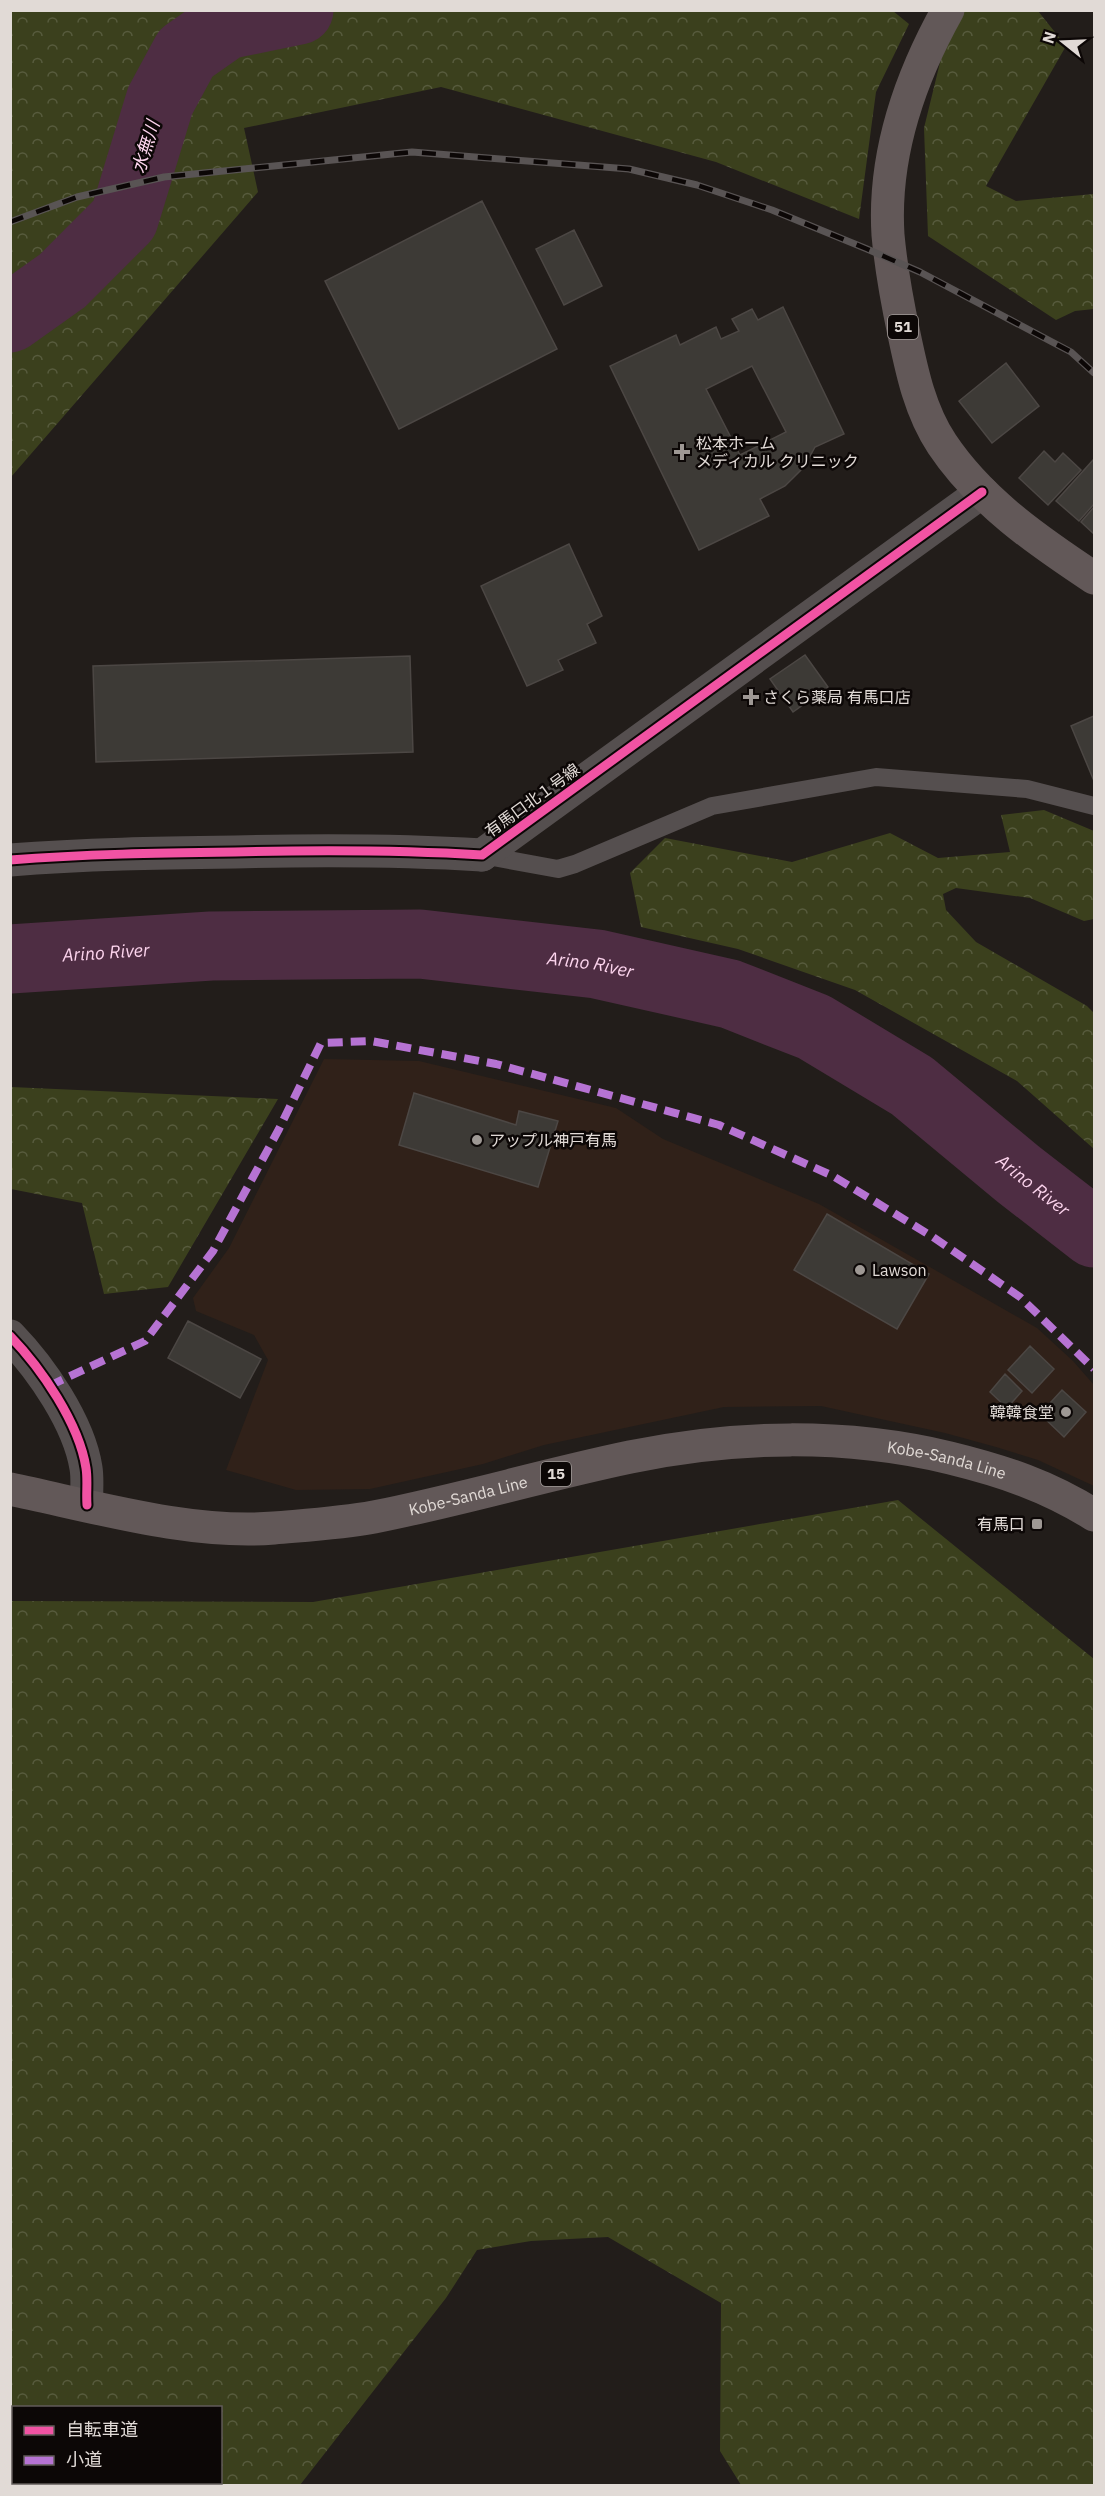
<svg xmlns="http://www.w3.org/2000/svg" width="1105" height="2496" font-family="'IBM Plex Sans','Noto Sans JP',sans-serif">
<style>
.built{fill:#302119}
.forest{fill:url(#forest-crowns);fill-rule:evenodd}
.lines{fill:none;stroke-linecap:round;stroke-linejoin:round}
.river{stroke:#4e2d43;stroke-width:69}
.building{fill:#3d3a36;stroke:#4c4744;stroke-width:1.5;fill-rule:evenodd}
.service{stroke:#554f4f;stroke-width:18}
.minor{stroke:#554f4f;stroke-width:33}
.tertiary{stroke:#554f4f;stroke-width:33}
.primary{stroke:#625858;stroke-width:33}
.rail-casing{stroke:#595454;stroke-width:7}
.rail{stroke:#0c0706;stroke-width:4.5;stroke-dasharray:14;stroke-linecap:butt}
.quiet{stroke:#b673d3;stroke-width:8;stroke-dasharray:15 8;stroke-linecap:butt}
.cycleway-casing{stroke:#0c0706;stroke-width:13}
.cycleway{stroke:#f153a3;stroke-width:9}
.poi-dot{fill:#9e9894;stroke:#0c0706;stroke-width:2}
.labels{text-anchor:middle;stroke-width:5;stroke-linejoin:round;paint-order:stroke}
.shield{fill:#0c0706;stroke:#a19b98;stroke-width:1.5}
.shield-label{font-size:15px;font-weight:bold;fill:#e1dad6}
.poi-label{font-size:16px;fill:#e1dad6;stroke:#0c0706;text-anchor:start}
.street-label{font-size:16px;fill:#e1dad6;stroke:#0c0706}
.water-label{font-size:18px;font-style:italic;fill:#fcd4ed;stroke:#0c0706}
</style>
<defs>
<pattern id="forest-crowns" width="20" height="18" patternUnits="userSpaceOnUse" patternTransform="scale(1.5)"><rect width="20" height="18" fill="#3b401d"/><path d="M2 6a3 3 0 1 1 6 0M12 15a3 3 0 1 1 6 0" fill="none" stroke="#575b3d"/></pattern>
</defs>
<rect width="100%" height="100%" fill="#221d1a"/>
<path class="built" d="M324 1059 419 1061 616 1108 663 1139 819 1204 1037 1328 1073 1361 1094 1385V1486L1038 1460 996 1447 945 1433 821 1406 724 1407 544 1445 483 1464 370 1489 296 1490 226 1470 268 1360 254 1335 196 1311 193 1298 229 1248Z"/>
<path class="forest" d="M893 11 909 24 876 92 859 219 716 162 441 87 244 128 258 192 11 477V11Z
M962 11H1038L1066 46 986 186 1016 201 1094 194V309L1075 311 1056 320 928 236 924 128 947 34Z
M1044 810 1094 831V919L1084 921 1030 898 956 888 943 894 946 910 976 942 1087 1006 1094 1013V1149L1017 1081 855 990 738 949 641 927 630 873 665 838 792 862 890 833 938 858 1010 852 1001 815Z
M11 1087 278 1099 168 1287 104 1294 82 1203 11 1189Z
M898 1500 1094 1659V2485H741L720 2451 721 2303 608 2237 531 2241 477 2250 446 2298 300 2485H11V1601L313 1602ZM14 2408H220V2482H14Z"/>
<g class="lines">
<g class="river">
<path d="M10 318 62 281 124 219 160 101 186 53 226 25 299 10"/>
<path id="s1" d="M10 959 211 946 420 944 597 964 730 994 814 1027 912 1086 1018 1174 1094 1233"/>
</g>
</g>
<path class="building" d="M482 201 557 349 399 429 325 281Z
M574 230 602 286 564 305 536 249Z
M783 307 844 434 815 447 804 467 785 486 760 499 769 516 699 550 610 366 676 335 680 345 716 327 721 339 739 331 732 319 752 309 758 320ZM752 366 786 432 740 455 706 389Z
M1006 363 1039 406 992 443 959 401Z
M1044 451 1055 462 1063 453 1081 470 1048 505 1019 478Z
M1094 459V504L1079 521 1056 501Z
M1094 507V534L1081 522Z
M569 544 602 616 587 624 596 643 558 660 563 670 527 686 481 586Z
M805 655 828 687 793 712 770 679Z
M410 656 413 752 96 762 93 666Z
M1094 716V781L1071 726Z
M414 1093 516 1125 519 1111 558 1121 538 1187 399 1145Z
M827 1214 929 1274 897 1329 794 1270Z
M188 1321 261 1359 240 1398 168 1358Z
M1030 1346 1054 1369 1032 1393 1008 1370Z
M1005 1374 1022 1391 1007 1408 990 1392Z
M1062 1390 1086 1412 1064 1437 1040 1414Z"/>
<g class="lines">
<path class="service" d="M482 855 558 869 575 864 712 806 876 777 1027 789 1094 806"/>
<path class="minor" d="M10 860C85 854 160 853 235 852 317 850 399 850 482 855
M10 1336C41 1368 79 1423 86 1468 88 1480 86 1493 87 1505"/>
<path class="tertiary" d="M482 855 982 492"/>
<g class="primary">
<path d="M948 10C910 78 883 156 888 235 891 268 897 301 904 334 912 372 920 411 942 444 980 501 1038 541 1094 578"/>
<path id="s2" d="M10 1489C92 1506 191 1535 274 1528 308 1525 342 1523 374 1517 460 1500 544 1475 630 1457 735 1435 846 1433 950 1458 1003 1471 1048 1486 1094 1515"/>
</g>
<defs>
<path id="rail" d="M10 222 77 197 164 177 412 152 629 169 697 185 772 210 867 249 920 272 1071 352 1094 373"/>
</defs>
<use href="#rail" class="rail-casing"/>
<use href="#rail" class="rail"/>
<path class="quiet" d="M49 1386 145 1341 213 1251 279 1129 321 1043 371 1041 496 1064 719 1125 833 1176 933 1237 1020 1297 1094 1369"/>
<defs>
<path id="cycleway" d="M10 860C85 854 160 853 235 852 317 850 399 850 482 855L982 492
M10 1336C41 1368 79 1423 86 1468 88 1480 86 1493 87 1505"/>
</defs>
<use href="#cycleway" class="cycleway-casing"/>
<use href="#cycleway" class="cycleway"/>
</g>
<g class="poi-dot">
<path d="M679 443h6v6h6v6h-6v6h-6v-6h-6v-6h6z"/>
<path d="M748 688h6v6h6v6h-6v6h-6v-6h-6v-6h6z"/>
<circle cx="477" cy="1140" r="6"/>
<circle cx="860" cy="1270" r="6"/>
<circle cx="1066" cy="1412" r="6"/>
<rect x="1031" y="1518" width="12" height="12" rx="3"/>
</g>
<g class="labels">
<g class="shield">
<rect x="888" y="315" width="30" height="24" rx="4.5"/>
<rect x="541" y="1462" width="30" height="24" rx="4.5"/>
</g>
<g class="shield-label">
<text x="903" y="332">51</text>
<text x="556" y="1479">15</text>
</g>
<g class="poi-label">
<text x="696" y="449">松本ホーム<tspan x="696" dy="18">メディカル クリニック</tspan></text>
<text x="763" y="703">さくら薬局 有馬口店</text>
<text x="489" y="1146">アップル神戸有馬</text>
<text x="872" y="1276">Lawson</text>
<text x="1054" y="1418" text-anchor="end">韓韓食堂</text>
<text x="1025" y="1530" text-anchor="end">有馬口</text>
</g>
<g class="street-label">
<text transform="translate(532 800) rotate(-36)" y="6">有馬口北１号線</text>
<text dy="6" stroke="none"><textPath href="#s2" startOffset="951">Kobe-Sanda Line</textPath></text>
<text dy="6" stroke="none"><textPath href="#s2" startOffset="465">Kobe-Sanda Line</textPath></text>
</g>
<g class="water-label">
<text transform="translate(146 147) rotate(-73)" y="6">水無川</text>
<text dy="6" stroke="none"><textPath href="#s1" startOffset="96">Arino River</textPath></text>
<text dy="6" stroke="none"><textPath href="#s1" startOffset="582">Arino River</textPath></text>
<text dy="6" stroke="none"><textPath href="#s1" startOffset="1086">Arino River</textPath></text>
</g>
</g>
<rect width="1105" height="2496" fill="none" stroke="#e1dad6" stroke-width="24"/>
<rect x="12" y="2406" width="210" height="78" fill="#0c0706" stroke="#615b59" stroke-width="1.5"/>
<rect x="24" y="2426" width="30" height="9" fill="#f153a3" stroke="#615b59" stroke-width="1.5"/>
<text x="66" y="2436" font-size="18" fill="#e1dad6">自転車道</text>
<rect x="24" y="2456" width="30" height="9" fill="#b673d3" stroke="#615b59" stroke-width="1.5"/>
<text x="66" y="2466" font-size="18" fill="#e1dad6">小道</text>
<g transform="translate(1063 42) rotate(288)" stroke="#0c0706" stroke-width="4.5" paint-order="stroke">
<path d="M0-4.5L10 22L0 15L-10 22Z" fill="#e1dad6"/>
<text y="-9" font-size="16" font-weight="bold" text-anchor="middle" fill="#e1dad6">N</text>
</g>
</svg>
